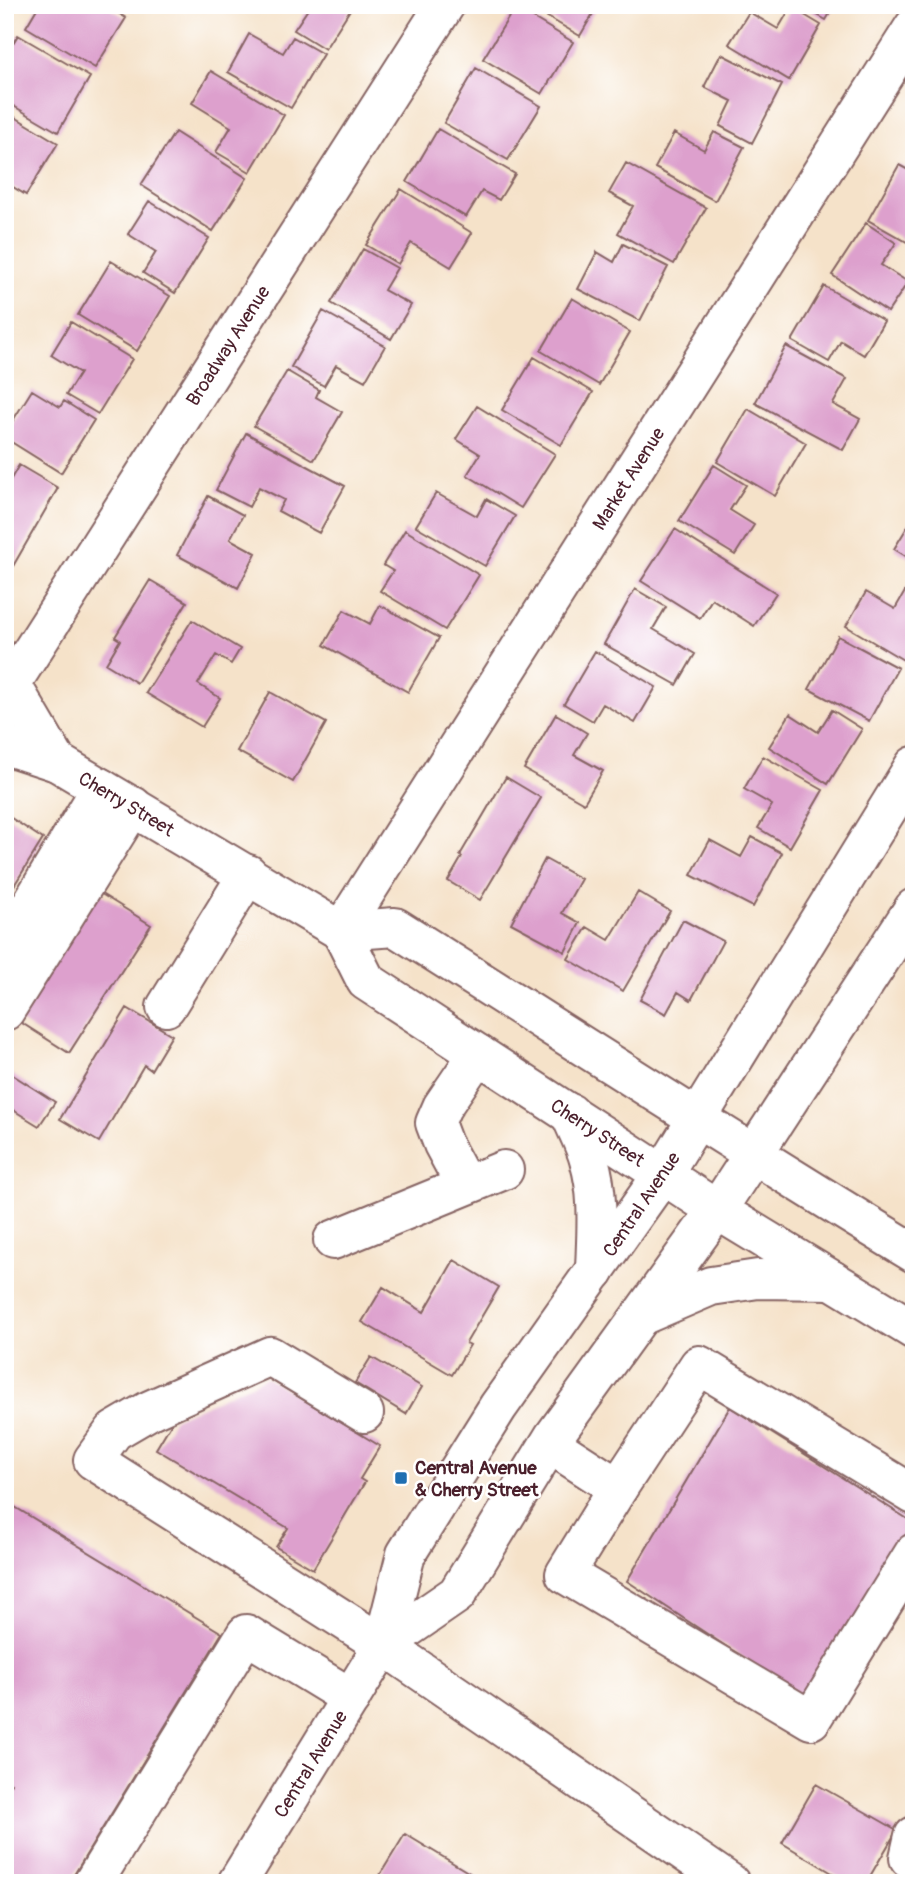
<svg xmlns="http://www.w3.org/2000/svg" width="919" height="1888" font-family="Pangolin,sans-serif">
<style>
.building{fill:#dda0cd}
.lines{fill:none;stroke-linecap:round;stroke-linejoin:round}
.minor-casing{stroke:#866362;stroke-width:42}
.major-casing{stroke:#866362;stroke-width:42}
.minor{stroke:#fff;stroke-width:38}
.major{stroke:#fff;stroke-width:38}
.poi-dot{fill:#1f6fb2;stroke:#fff;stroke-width:2.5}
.labels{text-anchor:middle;stroke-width:5;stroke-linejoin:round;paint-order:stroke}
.street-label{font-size:19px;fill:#4a1f2b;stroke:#fff}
.poi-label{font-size:19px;font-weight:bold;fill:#4a1f2b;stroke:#fff;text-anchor:start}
</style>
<rect width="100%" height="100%" fill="#fff"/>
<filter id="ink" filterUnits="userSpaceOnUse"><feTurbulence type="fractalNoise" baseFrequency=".0143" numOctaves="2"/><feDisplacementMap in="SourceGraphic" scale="14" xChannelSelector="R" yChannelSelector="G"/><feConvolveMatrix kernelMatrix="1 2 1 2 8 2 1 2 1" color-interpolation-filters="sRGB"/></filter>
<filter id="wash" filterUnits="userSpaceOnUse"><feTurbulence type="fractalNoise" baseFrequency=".00686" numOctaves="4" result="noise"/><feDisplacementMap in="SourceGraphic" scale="28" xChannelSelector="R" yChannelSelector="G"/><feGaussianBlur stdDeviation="1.57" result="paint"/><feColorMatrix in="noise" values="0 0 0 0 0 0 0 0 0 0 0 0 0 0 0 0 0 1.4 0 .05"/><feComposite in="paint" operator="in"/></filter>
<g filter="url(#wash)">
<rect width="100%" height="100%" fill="#f5e2c9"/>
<g id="blocks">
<path class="building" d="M39 5H105L126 18 95 68 26 27Z
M302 5H353L325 49 294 30 308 9Z
M527 5H598L580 36Z
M800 5H835L826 20Z
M515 7 573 42 542 94 483 59Z
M791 7 821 25 789 80 729 44 749 12 778 29Z
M249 34 283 53 293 37 323 54 291 108 228 72Z
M18 35 90 77 58 132 5 101V56Z
M721 54 782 85 752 143 720 126 732 101 704 87Z
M476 68 541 106 508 160 444 123Z
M211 71 284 115 250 172 216 152 231 127 192 103Z
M5 111 58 143 26 195 5 182Z
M438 129 515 174 499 200 482 191 466 217 407 182Z
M175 132 247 178 213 231 141 185Z
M714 132 744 147 715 201 655 168 674 133 704 150Z
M626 163 706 208 674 264 618 233 633 206 609 193Z
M899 165 914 173V246L868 220Z
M401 189 472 233 451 267 411 243 398 264 366 245Z
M149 201 209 238 175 293 143 273 156 252 128 234Z
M866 223 896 243 881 265 908 282 888 312 832 275Z
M623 244 668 267 640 321 578 289 597 252 614 262Z
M363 249 397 268 384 290 411 305 391 339 331 303Z
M111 261 170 296 137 351 78 315Z
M824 286 884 321 864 355 841 341 829 362 792 341Z
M572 298 630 332 599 385 541 351Z
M323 311 385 346 365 381 336 365 324 386 291 367Z
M71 322 132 359 98 414 66 395 80 373 51 355Z
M786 346 847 379 833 404 860 419 843 450 755 403Z
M534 357 593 392 561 445 502 410Z
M287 371 319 390 316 397 342 412 314 460 254 426Z
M32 390 60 407 64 401 94 420 61 473 5 438V433Z
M477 406 555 454 521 508 467 475 480 454 456 439Z
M748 409 806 443 775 496 717 462Z
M246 433 345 486 319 533 278 511 284 500 259 487 249 507 216 490Z
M19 465 58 488 5 580V489Z
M714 465 746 485 730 510 754 525 735 555 679 521Z
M436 493 477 516 486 499 515 516 485 566 416 526Z
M208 496 243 515 230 539 256 553 238 588 177 555Z
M914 516V561L894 549Z
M675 529 776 593 754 626 712 599 700 618 641 581Z
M405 530 479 575 445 630 380 591 393 571 383 565Z
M150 580 187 602 137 683 106 664 120 640 115 637Z
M907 588 914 592V647L905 661 846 626 866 592 895 609Z
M635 589 666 607 653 629 695 654 677 685 604 644Z
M380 605 439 638 408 692 324 645 344 610 370 624Z
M192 620 240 649 231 664 216 655 198 684 220 698 202 727 146 693Z
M838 636 898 668 869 721 809 689Z
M595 651 656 687 635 723 603 704 593 721 564 704Z
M270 692 326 723 293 782 237 751Z
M832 710 862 729 828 784 769 747 790 714 818 732Z
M556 714 587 733 574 755 603 771 584 803 524 769Z
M763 756 823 790 790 847 758 828 772 805 744 789Z
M506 777 541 798 480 900 448 881 462 857 460 855Z
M5 814 43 839 5 900Z
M752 837 782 853 753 907 691 875 710 840 741 857Z
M545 859 581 879 562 913 580 923 565 952 511 923Z
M95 890 151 925 69 1053 14 1018Z
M638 892 670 911 623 991 568 959 587 927 609 940Z
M683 920 723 941 691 1000 678 992 666 1014 640 1000Z
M127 1008 172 1035 151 1070 144 1065 99 1142 60 1119Z
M5 1070 55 1102 39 1126 5 1105Z
M454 1260 499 1287 466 1343 470 1345 452 1375 362 1322 383 1287 424 1312Z
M371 1357 422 1387 406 1414 355 1383Z
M266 1377 380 1446 360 1479 365 1482 313 1569 276 1547 288 1528 156 1449 174 1419Z
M730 1407 914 1523V1528L812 1703 627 1581Z
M5 1501 222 1633 69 1883H5V1793L11 1783 5 1779Z
M816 1784 897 1830 866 1883H849L782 1843Z
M405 1834 486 1883H375Z"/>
</g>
</g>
<g filter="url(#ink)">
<use href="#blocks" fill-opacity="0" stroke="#866362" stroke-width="2"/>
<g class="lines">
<defs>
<g id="minor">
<path d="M5 681 11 684 57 762"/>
<path id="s1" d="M11 684 445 5"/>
<path id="s2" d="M5 745 57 762 341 931 366 981 717 1210 914 1330"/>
<path id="s3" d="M341 931 914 27"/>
<path d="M341 931 395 927C568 1036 739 1147 914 1253"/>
<path d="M5 948 101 788"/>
<path d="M166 1007 248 874"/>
<path d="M5 1011 133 806"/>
<path d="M570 1113C576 1129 585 1144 589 1160 600 1196 596 1234 595 1271"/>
<path d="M465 1185 443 1144 435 1123 442 1107 478 1054"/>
<path d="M333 1240 504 1170"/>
<path d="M641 1316 711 1286 758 1279 832 1280"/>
<path d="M364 1413 270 1356 150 1410 114 1431 93 1460 383 1645 730 1883"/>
<path d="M550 1444 618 1488 699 1365 914 1495"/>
<path d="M618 1488 565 1574 811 1720 914 1553"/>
<path d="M383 1645 457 1594 554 1436 717 1210"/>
<path d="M914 1836 909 1858 914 1861"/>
<path d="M93 1883 246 1634 351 1698"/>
<path id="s4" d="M237 1883 383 1645 406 1554 498 1407 663 1174"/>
</g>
<path id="major" d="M663 1174 914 766
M717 1210 914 908"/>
</defs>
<use href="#minor" class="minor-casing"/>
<use href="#major" class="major-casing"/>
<use href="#minor" class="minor"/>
<use href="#major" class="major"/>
</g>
</g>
<rect class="poi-dot" x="394" y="1471" width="14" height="14" rx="3.5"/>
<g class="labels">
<g class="street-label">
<text dy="7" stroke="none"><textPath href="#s1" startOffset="402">Broadway Avenue</textPath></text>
<text dy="7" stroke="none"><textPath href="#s3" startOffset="536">Market Avenue</textPath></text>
<text dy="7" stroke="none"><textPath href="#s2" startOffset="136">Cherry Street</textPath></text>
<text dy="7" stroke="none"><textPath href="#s2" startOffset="718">Cherry Street</textPath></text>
<text transform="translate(641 1204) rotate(-56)" y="7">Central Avenue</text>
<text dy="7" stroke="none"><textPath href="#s4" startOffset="140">Central Avenue</textPath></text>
</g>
<g class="poi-label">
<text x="415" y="1474">Central Avenue<tspan x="415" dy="22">&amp; Cherry Street</tspan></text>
</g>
</g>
<rect width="919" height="1888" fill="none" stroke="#fff" stroke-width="28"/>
</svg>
